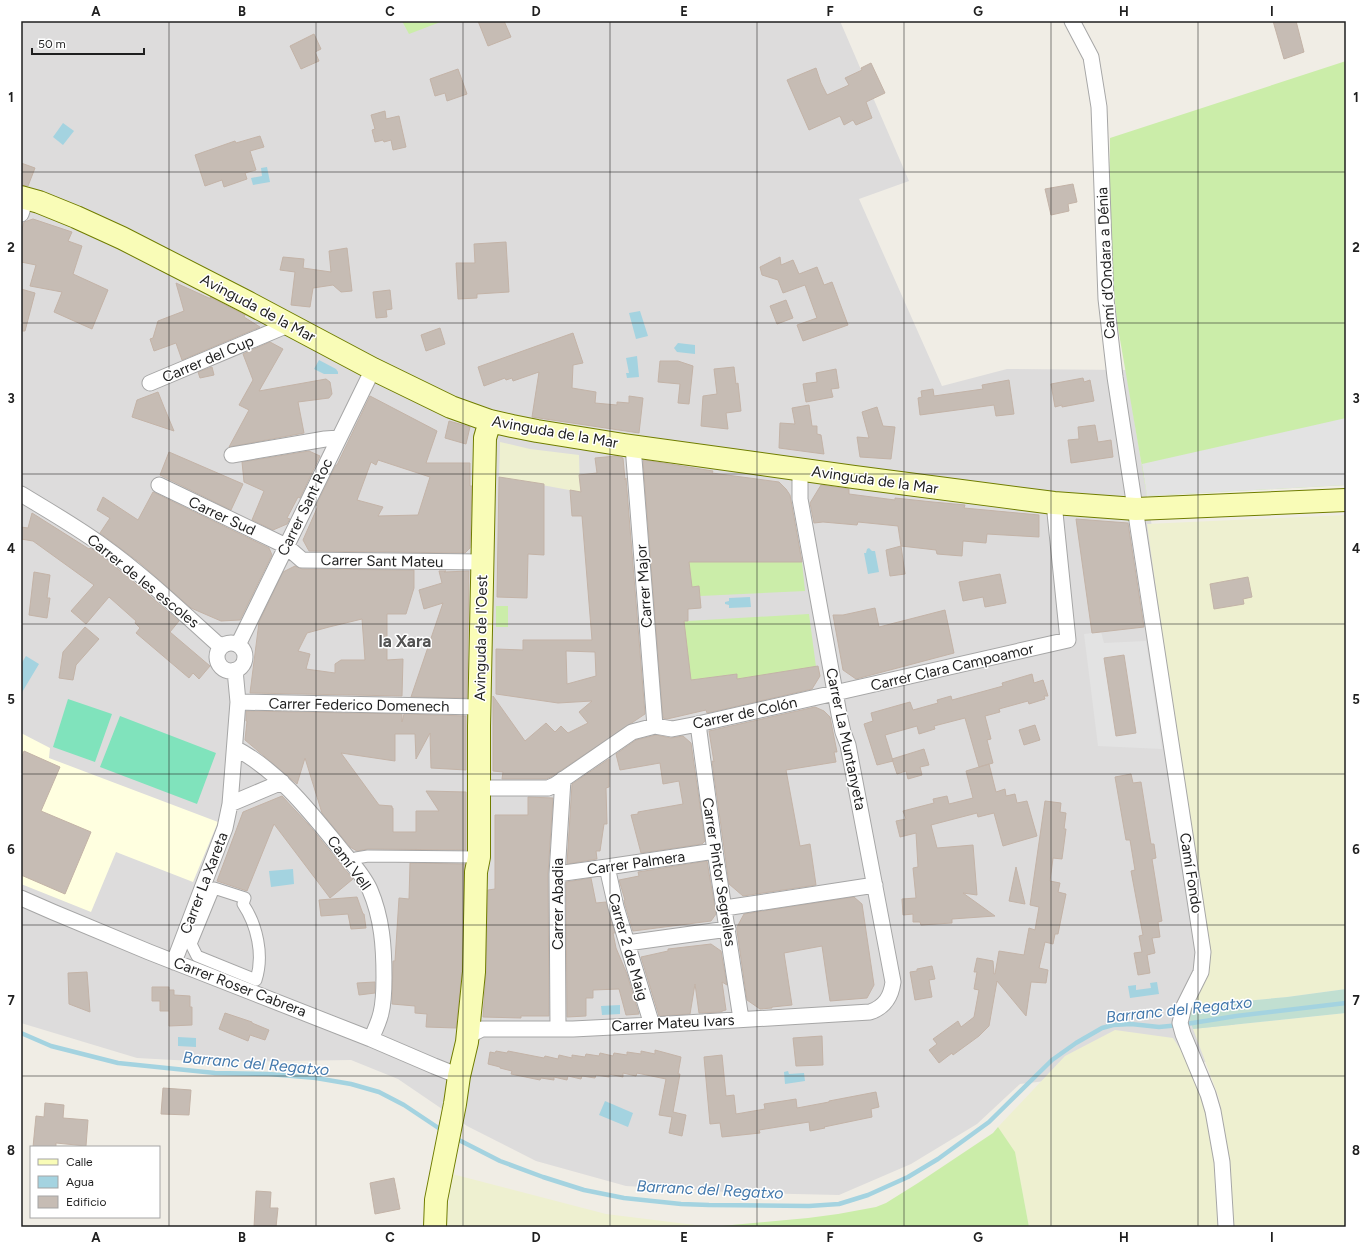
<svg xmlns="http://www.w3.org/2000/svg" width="1367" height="1248" font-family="Figtree,sans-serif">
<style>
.residential{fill:#dddcdc}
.education{fill:#ffffe0}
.farmland{fill:#eef0d0}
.grass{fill:#cbeda9}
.wetland{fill:#c1dfd1}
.pitch{fill:#80e3bc}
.parking{fill:#e3e3e3}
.water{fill:#a4d3e0}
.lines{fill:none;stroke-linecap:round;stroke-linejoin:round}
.stream{stroke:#a4d3e0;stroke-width:4.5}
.building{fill:#c6bcb4;stroke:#c3b3a7;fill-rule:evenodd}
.pedestrian-casing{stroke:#a6a6a6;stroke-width:13}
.minor-casing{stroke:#a6a6a6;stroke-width:17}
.secondary-casing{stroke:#707d00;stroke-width:24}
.pedestrian{stroke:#fff;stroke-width:11}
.minor{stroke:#fff;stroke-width:15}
.secondary{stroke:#f9fcb7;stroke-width:22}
.grid{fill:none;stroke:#1f1f1f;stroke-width:1;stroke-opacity:0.55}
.labels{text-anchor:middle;stroke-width:3;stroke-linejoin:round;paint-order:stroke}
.street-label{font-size:15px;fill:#1f1f1f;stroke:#fff}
.water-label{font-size:16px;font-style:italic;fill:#4479ac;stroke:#fff}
.quarter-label{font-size:17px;font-weight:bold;fill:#525252;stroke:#fff}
.neatline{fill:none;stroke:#1f1f1f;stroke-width:1.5}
.grid-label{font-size:13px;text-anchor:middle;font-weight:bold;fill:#1f1f1f}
</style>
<rect width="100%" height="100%" fill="#f0ede5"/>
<path class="residential" d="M21 21H840L909 181 859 199 942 386 1007 369 1126 370 1240 1058 1020 1084 977 1124 911 1164 839 1195 745 1193 626 1186 536 1161 467 1126 398 1079 351 1060 211 1062 137 1058 21 1023Z"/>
<path class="education" d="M21 733 50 748 49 758 218 822 193 882 116 852 91 912 21 884Z"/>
<path class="farmland" d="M500 442 530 449 579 455 580 492 499 477Z
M1346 515V989L1287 997 1190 1006 1209 972 1147 524Z
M1346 1013V1227H1233L1230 1161 1219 1098 1193 1029Z
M1115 1030 1173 1038 1184 1055 1195 1078 1205 1104 1213 1150 1218 1227H1029L1015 1153 998 1127 1065 1056Z
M452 1174 606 1214 711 1227H446Z"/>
<path class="grass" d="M402 21H443L409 34Z
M1346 61V485L1147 496 1117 322 1109 237 1110 138Z
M688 562H802L805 591 700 596 699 586 692 587Z
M496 606H508V627H496Z
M809 614 816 667 737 679 736 674 690 680 671 622Z
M998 1127 1015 1152 1029 1227H711L808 1218 838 1214 876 1207 886 1203 918 1183 993 1133Z"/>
<path class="wetland" d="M1346 989V1013L1193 1029 1188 1014 1190 1006 1287 997Z"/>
<path class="pitch" d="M68 699 112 714 95 762 53 747Z
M120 716 216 753 197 804 100 767Z"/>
<path class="parking" d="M1346 418V485L1147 496 1142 464Z
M1101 632 1104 643 1146 641 1162 749 1098 746 1084 634Z"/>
<path class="water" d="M63 123 74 131 63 145 53 137Z
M267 167 270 182 253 185 251 178 262 176 261 168Z
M640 311 648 336 636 339 629 313Z
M678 343 695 345V354L677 352 674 348Z
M637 356 639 377 627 378 626 373H629L626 358Z
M319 360 336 369 338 372V374H324L314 369Z
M869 548 872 551H875L879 572 868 574 864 553H866L867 549Z
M750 597 751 607 729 608V605L725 604V602L729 601V598Z
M26 656 39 664 21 694V664Z
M293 869 294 884 271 887 269 871Z
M1157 982 1159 994 1130 998 1128 986 1136 985V990L1151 988 1150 983Z
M620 1005V1014L602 1015 601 1006Z
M178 1037 196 1038V1047L178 1046Z
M788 1071 789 1074 804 1073 805 1081 785 1084 784 1072Z
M605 1101 633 1113 628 1127 599 1115Z"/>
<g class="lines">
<path class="stream" d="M21 1033 51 1046 118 1063 215 1073 269 1074 316 1078 351 1084 379 1092 404 1105 443 1131
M455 1138 500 1161 543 1177 584 1190 624 1198 681 1204 709 1205 809 1206 839 1204 868 1195 908 1177 938 1159 989 1122 1052 1060 1076 1043 1102 1028 1113 1025 1131 1024 1159 1027 1180 1025 1236 1016 1346 1003"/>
</g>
<path class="building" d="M478 21H504L511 37 488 46Z
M1273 21H1296L1304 52 1284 59Z
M314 34 321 49 315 52 319 61 301 69 290 46Z
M871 63 885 93 866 102 872 118 856 125 853 120 844 125 840 116 809 130 787 80 816 68 821 83 827 95 849 85 845 78 862 70 861 68Z
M458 69 467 94 447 101 445 93 435 96 430 79Z
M385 111 386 119 399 116 406 147 393 150 391 140 384 142 383 140 375 142 372 130 375 129 371 115Z
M260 136 264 147 250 151 256 170 245 173 247 179 224 187 222 180 205 186 195 155 235 141 236 143Z
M21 163 35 168 28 186 21 185Z
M1073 184 1077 202 1068 204 1069 211 1051 215 1045 189Z
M33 219 72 232 68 241 82 246 73 274 108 290 92 329 54 312 62 292 30 286 36 265 21 262V233L24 222Z
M506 242 509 292 477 294V298L458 299 456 263H475L474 244Z
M347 248 352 291 341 292 333 285 313 288 310 307 291 305 295 272 280 270 283 257 304 259 303 268 331 272 329 251Z
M780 257 781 265 793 260 799 274 817 267 824 285 832 282 848 325 803 341 797 325 817 318 805 285 783 293 778 280 762 275 760 267Z
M176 283 211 299 210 297 241 313 245 315 244 317 260 327 182 360 176 343 154 351 150 339 153 338 158 321 184 311Z
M21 289 35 293 25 331H21Z
M390 290 392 309 386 310 387 317 376 318 373 292Z
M786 300 793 318 777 324 770 306Z
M440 328 445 344 426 351 421 335Z
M573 333 583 363 573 365 572 388 596 392 595 403 617 405V402L629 403V396L643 398 639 433 532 417 539 372 513 381 512 378 506 380 505 378 484 386 478 367Z
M270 342 283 349 259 391 326 379 330 382 332 394 329 398 298 402 304 433 229 447 249 410 239 405 253 380 243 354Z
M660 361H678L693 366 689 404 678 403 680 384 658 382Z
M212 367 214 375 200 378 198 372Z
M734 367 736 384 738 383 741 411 726 413 728 429 701 426 703 396 717 394 714 369Z
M836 369 839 388 831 389 833 397 806 402 803 384 817 382 816 373Z
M1083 378 1084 382 1090 380 1094 401 1062 407V405L1055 407 1051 384Z
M1009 380 1014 414 996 416 994 405 920 415 918 398 922 397 921 391 933 389 934 396 983 389 982 385Z
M158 392 164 407 174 431 132 417 137 400Z
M370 396 437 431 426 463H470V486H472L470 548 465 553 309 551 303 540 318 506 316 505 336 465H337ZM378 460 430 477 418 515 378 516 383 507 357 500 371 462 376 465Z
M809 405 812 426H817V434L821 435 824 454 779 448 780 423 795 424 792 408Z
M877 407 883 426 895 427 891 459 860 457 857 437 869 438 862 412Z
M449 421 470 427 466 444 445 438Z
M1095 425 1098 442 1111 440 1113 457 1071 463 1068 440 1079 439 1078 427Z
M309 451 320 456 300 498 298 497 287 518 290 519 287 524 273 530 252 520 264 491 244 482 242 462Z
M169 452 243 484 231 510 160 475Z
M616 456 623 458 625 480 626 478 645 714 551 777 546 779H502L503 772 493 771V696L525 741 546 723 555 732 561 726 568 733 588 723 579 712 592 701 558 703 496 694V649L523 650V640H592L582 516H572L570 490 581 492 579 475 597 473 595 458ZM566 651 595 652 596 676 567 684Z
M644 460 713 471 712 473 779 482 786 489 790 495 802 562H689L692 587 699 586 701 608 688 609V621H684L691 680 737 674V679L818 666 820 676 812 689 707 713 706 710 667 719 663 718 643 461Z
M499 477 544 484V555L528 554 527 598 497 597Z
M821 485 849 489V494L895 500V498L933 502 965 505 964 508 1039 515V537L987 534 986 543 963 541 962 556 937 554 936 550 901 546 898 526 858 522 857 525 823 522 814 523 810 503Z
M153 492 269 548 272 555 240 620 221 621 191 608 140 563 100 533 110 518 97 510 103 497 138 520Z
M32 513 89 549 90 548 98 553 128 577 179 621 170 632 210 666 199 679 193 673 189 678 136 633 140 628 135 623 136 621 109 597 86 624 71 611 94 585 33 541 21 539V527L28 528Z
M1076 519 1128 523 1144 627 1092 633Z
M901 546 905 574 890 576 886 550Z
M295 566 302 569 414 570V588L406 614H387V660L403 659 402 696 250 693 259 622 283 572ZM362 619 365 660H341L335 664V673L306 669 310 654 298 651 307 633 329 627Z
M439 571H446L444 572 469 571 467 698 411 697 443 603 424 609 419 590 442 583Z
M34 572 50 575 47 598H50L47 618 29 615Z
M1000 574 1006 603 985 607 983 597 963 601 959 582Z
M1248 577 1252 597 1243 599 1244 604 1214 609 1210 584Z
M875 608 879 627 945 610 954 653 856 679 843 670 833 615H843Z
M85 627 99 639 76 665 73 680 59 678 63 652Z
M1124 655 1136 733 1116 736 1104 658Z
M1032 674 1034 683 1043 680 1048 696H1044L1045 699 1029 704 1028 701 999 709 1000 712 985 716 991 739 987 740 993 763 979 767 965 718 934 726 935 729 919 734 917 726 885 735 893 761 877 765 864 724 873 721 871 713 910 702 913 710 938 703 937 700 951 696 952 700 1003 686 1002 683Z
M815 707 824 711 830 717 837 752H834L836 762 786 770 800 846 810 844 816 885 743 896 729 884 712 761 714 762 709 731Z
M246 711 402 714V722L404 714 466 716V770L431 768 430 733 416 759 415 734H395V761L341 753 379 805 392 806V808H393V832H416V811H439L426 791 466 792V850L368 849 357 851 350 847 322 813 305 758 297 784 245 740 247 721H246Z
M1035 725 1040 740 1024 745 1019 730Z
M656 735 671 738 683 736 691 743 705 841 702 844 641 853 631 815 638 814V812L683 804 679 781 663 784 660 763 620 770 616 754 636 740Z
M924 749 929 765 920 767 922 775 908 779 906 771 897 774 892 759Z
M24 751 60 767 41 811 91 832 65 894 21 875V759Z
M609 759V787L606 788 607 824H604L600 851H596L597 859 567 864 572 784Z
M989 764 996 792 1005 789 1006 796 1015 794 1017 803 1027 801 1037 836 1003 846 994 813 978 817 977 813 931 825 937 848 973 845 977 895 963 893 995 916 952 919V923L921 925 920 922H913V914L903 915 902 899 916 898 913 868 918 867 916 833 900 837 896 821 906 819 903 811 934 803 933 799 947 796 949 804 973 798 966 771Z
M1131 774 1133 783 1141 782 1151 844H1154L1156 858 1152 859 1162 921 1158 922 1160 937 1152 938 1155 953 1147 955 1150 973 1138 975 1134 953 1142 952 1139 936 1143 935 1131 871 1135 870 1130 840H1126L1115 777Z
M282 796 308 824 353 879 330 898 274 824 247 891 217 881 243 812Z
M528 797 553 798 548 874 549 1016H521V1018L483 1017 486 972 488 890 495 889V815H528Z
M1045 801 1061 803 1060 812 1066 813 1064 829H1066L1062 859 1053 858 1050 881 1060 883 1058 892 1066 894 1058 934H1055L1053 944 1045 942 1039 968 1048 970 1046 983 1031 982 1026 1016 997 981 989 1026 979 1036 953 1055 952 1053 939 1063 929 1050 937 1044 933 1039 958 1021 961 1027 974 1017 979 990 974 989 977 972H974L977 958 993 961 994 974H995L999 951 1024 955 1029 928 1035 930 1039 907 1030 905Z
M707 861 716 914 711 921 633 931 625 905 624 900H625L619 880 639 876 638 872Z
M410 863 465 864 464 872 462 971 456 1028 426 1027 427 1014 415 1013V1006L392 1004 393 961H395L399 898 409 899Z
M1016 867 1025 904 1009 901Z
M591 878 596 903 606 902 615 933H613L616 948 627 974 639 1014 626 1015 619 989 593 990V998H586V1016L567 1017 566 882Z
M357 897 363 914H364L366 928 351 929 348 914 321 916 319 900Z
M854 897 862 904 874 985 867 998 830 1001 822 946 784 953 792 1005 772 1007V1008L760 1009 747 1000 737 931V927L744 914Z
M711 944 721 951 727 985 722 982 726 1010 722 1011V1012L699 1013 695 984 690 1014 659 1016 641 957 668 951V949Z
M932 966 935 979 929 980 932 997 915 1000 910 972 917 971V969Z
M87 972 90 1012 69 1004 68 973Z
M375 982V993L359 995 357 983Z
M152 987H169V990H174V995L190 996V1007H192V1025L169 1026V1011H160V1001H152Z
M225 1013 252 1022V1023L269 1030 265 1040 250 1035 248 1041 219 1029Z
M822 1036 823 1065 796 1066 793 1038Z
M655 1050 681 1057 678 1074H680L673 1112 686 1115 682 1136 669 1133 672 1117 659 1115 666 1079 637 1073 636 1076 623 1073V1077L609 1074V1077L596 1075 595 1078 582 1076 581 1079 568 1076 567 1080 554 1077V1080L541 1078 540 1080 511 1074 512 1071 500 1068V1067L488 1064 490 1052 495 1053 496 1051 507 1053 508 1051 544 1058 545 1056 558 1059 559 1055 572 1058V1055L585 1057 586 1054 599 1056 600 1053 613 1056 614 1053 627 1055V1052L641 1054V1051L655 1054Z
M722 1055 726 1096 734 1095 736 1114 765 1109 764 1104 796 1099 797 1108 829 1102V1101L876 1092 879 1107 871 1109 872 1117 824 1127 825 1128 810 1131 809 1122 759 1130 760 1133 722 1137 720 1123 710 1124 704 1057Z
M163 1088 191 1090 189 1115 161 1114Z
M45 1103 64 1105 63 1118 88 1120 86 1146 56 1143V1147H33L36 1116 44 1117Z
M394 1178 400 1209 375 1214 370 1183Z
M256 1191 271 1192 270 1208H278L276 1227H254Z"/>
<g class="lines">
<defs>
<path id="pedestrian" d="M356 858 368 856 479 857
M214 888 245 898 243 904C257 925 264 955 256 980L197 956 191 944Z"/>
<path id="minor" d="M1072 21 1091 57 1099 107 1106 299 1115 377 1203 952 1201 972 1184 1006 1180 1023 1183 1034 1208 1094 1213 1111 1222 1162 1226 1227
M21 214 26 198
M150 383 288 325
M633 446 655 726
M232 455 325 439 339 438
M159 485 286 546 302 560 482 562
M21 494C49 511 77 527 103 546 145 576 183 613 221 647
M217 657a14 14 0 1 1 28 0a14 14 0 1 1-28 0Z
M238 645 373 369
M238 702 479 707
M698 724 715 851 741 1019
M235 748C278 771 308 809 338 846 349 860 363 874 370 890 382 918 384 947 384 977 384 989 384 1001 381 1013 379 1022 375 1030 371 1039
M479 788H548L555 785 632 732 655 726 672 729 698 724 1068 640 1054 503
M230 804 282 782
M607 867 616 907 652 1025
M557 874 607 867 715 851
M21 898 53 912 149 952 371 1039 434 1066 459 1076
M725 908 875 885
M627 943 728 929
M174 962 225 828 230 804 238 702 235 670
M558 1029 557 874 563 779
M467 1042 474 1033 482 1029H573L652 1025 870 1012C885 1007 891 997 893 982L848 745 843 732 839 714 800 499V469"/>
<path id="secondary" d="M21 197 39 202 76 217 122 238 247 302 373 369 451 407 490 421 512 426 537 431 624 445 854 477 1054 503 1136 509 1346 500
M435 1227 436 1200 455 1104 459 1076 467 1042 474 972 476 872 479 857V726L485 438 490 421"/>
</defs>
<use href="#pedestrian" class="pedestrian-casing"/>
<use href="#minor" class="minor-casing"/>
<use href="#secondary" class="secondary-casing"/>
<use href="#pedestrian" class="pedestrian"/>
<use href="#minor" class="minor"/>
<use href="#secondary" class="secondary"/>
</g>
<path class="grid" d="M169 21V1227M316 21V1227M463 21V1227M610 21V1227M757 21V1227M904 21V1227M1051 21V1227M1198 21V1227M21 172H1346M21 323H1346M21 474H1346M21 624H1346M21 774H1346M21 925H1346M21 1076H1346"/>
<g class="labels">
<g class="street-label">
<text transform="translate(1106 263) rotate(-93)" y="5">Camí d’Ondara a Dénia</text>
<text transform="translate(258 308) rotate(28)" y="5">Avinguda de la Mar</text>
<text transform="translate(208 359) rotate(-23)" y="5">Carrer del Cup</text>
<text transform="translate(555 432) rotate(10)" y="5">Avinguda de la Mar</text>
<text transform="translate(875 480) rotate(8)" y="5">Avinguda de la Mar</text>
<text transform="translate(305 507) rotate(-64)" y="5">Carrer Sant Roc</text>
<text transform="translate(222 516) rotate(25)" y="5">Carrer Sud</text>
<text transform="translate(382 561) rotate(1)" y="5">Carrer Sant Mateu</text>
<text transform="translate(143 581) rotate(39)" y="5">Carrer de les escoles</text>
<text transform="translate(644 586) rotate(-94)" y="5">Carrer Major</text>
<text transform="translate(481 638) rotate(-89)" y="5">Avinguda de l'Oest</text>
<text transform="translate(952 667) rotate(-13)" y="5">Carrer Clara Campoamor</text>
<text transform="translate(359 705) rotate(1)" y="5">Carrer Federico Domenech</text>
<text transform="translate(745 713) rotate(-12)" y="5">Carrer de Colón</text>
<text transform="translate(846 739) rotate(78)" y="5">Carrer La Muntanyeta</text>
<text transform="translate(349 863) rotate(54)" y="5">Camí Vell</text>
<text transform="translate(636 863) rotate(-8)" y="5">Carrer Palmera</text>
<text transform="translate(719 872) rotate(81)" y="5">Carrer Pintor Segrelles</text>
<text transform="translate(1191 873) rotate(81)" y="5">Camí Fondo</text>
<text transform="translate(204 883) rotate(-69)" y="5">Carrer La Xareta</text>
<text transform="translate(558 904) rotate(-90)" y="5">Carrer Abadia</text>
<text transform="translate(628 947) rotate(74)" y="5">Carrer 2 de Maig</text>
<text transform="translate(240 987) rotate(21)" y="5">Carrer Roser Cabrera</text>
<text transform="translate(673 1023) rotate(-3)" y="5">Carrer Mateu Ivars</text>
</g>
<g class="water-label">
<text transform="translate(1179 1009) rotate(-6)" y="6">Barranc del Regatxo</text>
<text transform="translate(256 1063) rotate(5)" y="6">Barranc del Regatxo</text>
<text transform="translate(710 1189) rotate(3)" y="6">Barranc del Regatxo</text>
</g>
<g class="quarter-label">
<text x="405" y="647">la Xara</text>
</g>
</g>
<rect width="1367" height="1248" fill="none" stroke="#ffffff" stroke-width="44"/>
<rect x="30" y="1146" width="130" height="72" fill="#ffffff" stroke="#a5a5a5"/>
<rect x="38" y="1159" width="20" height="6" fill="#f9fcb7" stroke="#a5a5a5"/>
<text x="66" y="1166" font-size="12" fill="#1f1f1f">Calle</text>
<rect x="38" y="1176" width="20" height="12" fill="#a4d3e0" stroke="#a5a5a5"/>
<text x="66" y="1186" font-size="12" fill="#1f1f1f">Agua</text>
<rect x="38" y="1196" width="20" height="12" fill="#c6bcb4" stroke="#a5a5a5"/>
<text x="66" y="1206" font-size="12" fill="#1f1f1f">Edificio</text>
<path d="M32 48v6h112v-6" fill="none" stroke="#1f1f1f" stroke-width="2"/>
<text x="38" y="48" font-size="12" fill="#1f1f1f" stroke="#ffffff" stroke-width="3" paint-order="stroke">50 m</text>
<rect x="22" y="22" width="1323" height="1204" class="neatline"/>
<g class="grid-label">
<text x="96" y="16">A</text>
<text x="242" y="16">B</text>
<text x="390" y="16">C</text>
<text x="536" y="16">D</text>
<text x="684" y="16">E</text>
<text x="830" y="16">F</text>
<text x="978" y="16">G</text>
<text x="1124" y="16">H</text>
<text x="1272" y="16">I</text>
<text x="11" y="102">1</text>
<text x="1356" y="102">1</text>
<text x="11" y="252">2</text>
<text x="1356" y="252">2</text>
<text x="11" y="403">3</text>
<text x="1356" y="403">3</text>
<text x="11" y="553">4</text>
<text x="1356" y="553">4</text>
<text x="11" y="704">5</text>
<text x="1356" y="704">5</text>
<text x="11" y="854">6</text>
<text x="1356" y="854">6</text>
<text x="11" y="1005">7</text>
<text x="1356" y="1005">7</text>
<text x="11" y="1155">8</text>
<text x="1356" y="1155">8</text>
<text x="96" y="1242">A</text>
<text x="242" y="1242">B</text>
<text x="390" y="1242">C</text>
<text x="536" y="1242">D</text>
<text x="684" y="1242">E</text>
<text x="830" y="1242">F</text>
<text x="978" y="1242">G</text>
<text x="1124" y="1242">H</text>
<text x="1272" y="1242">I</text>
</g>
</svg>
